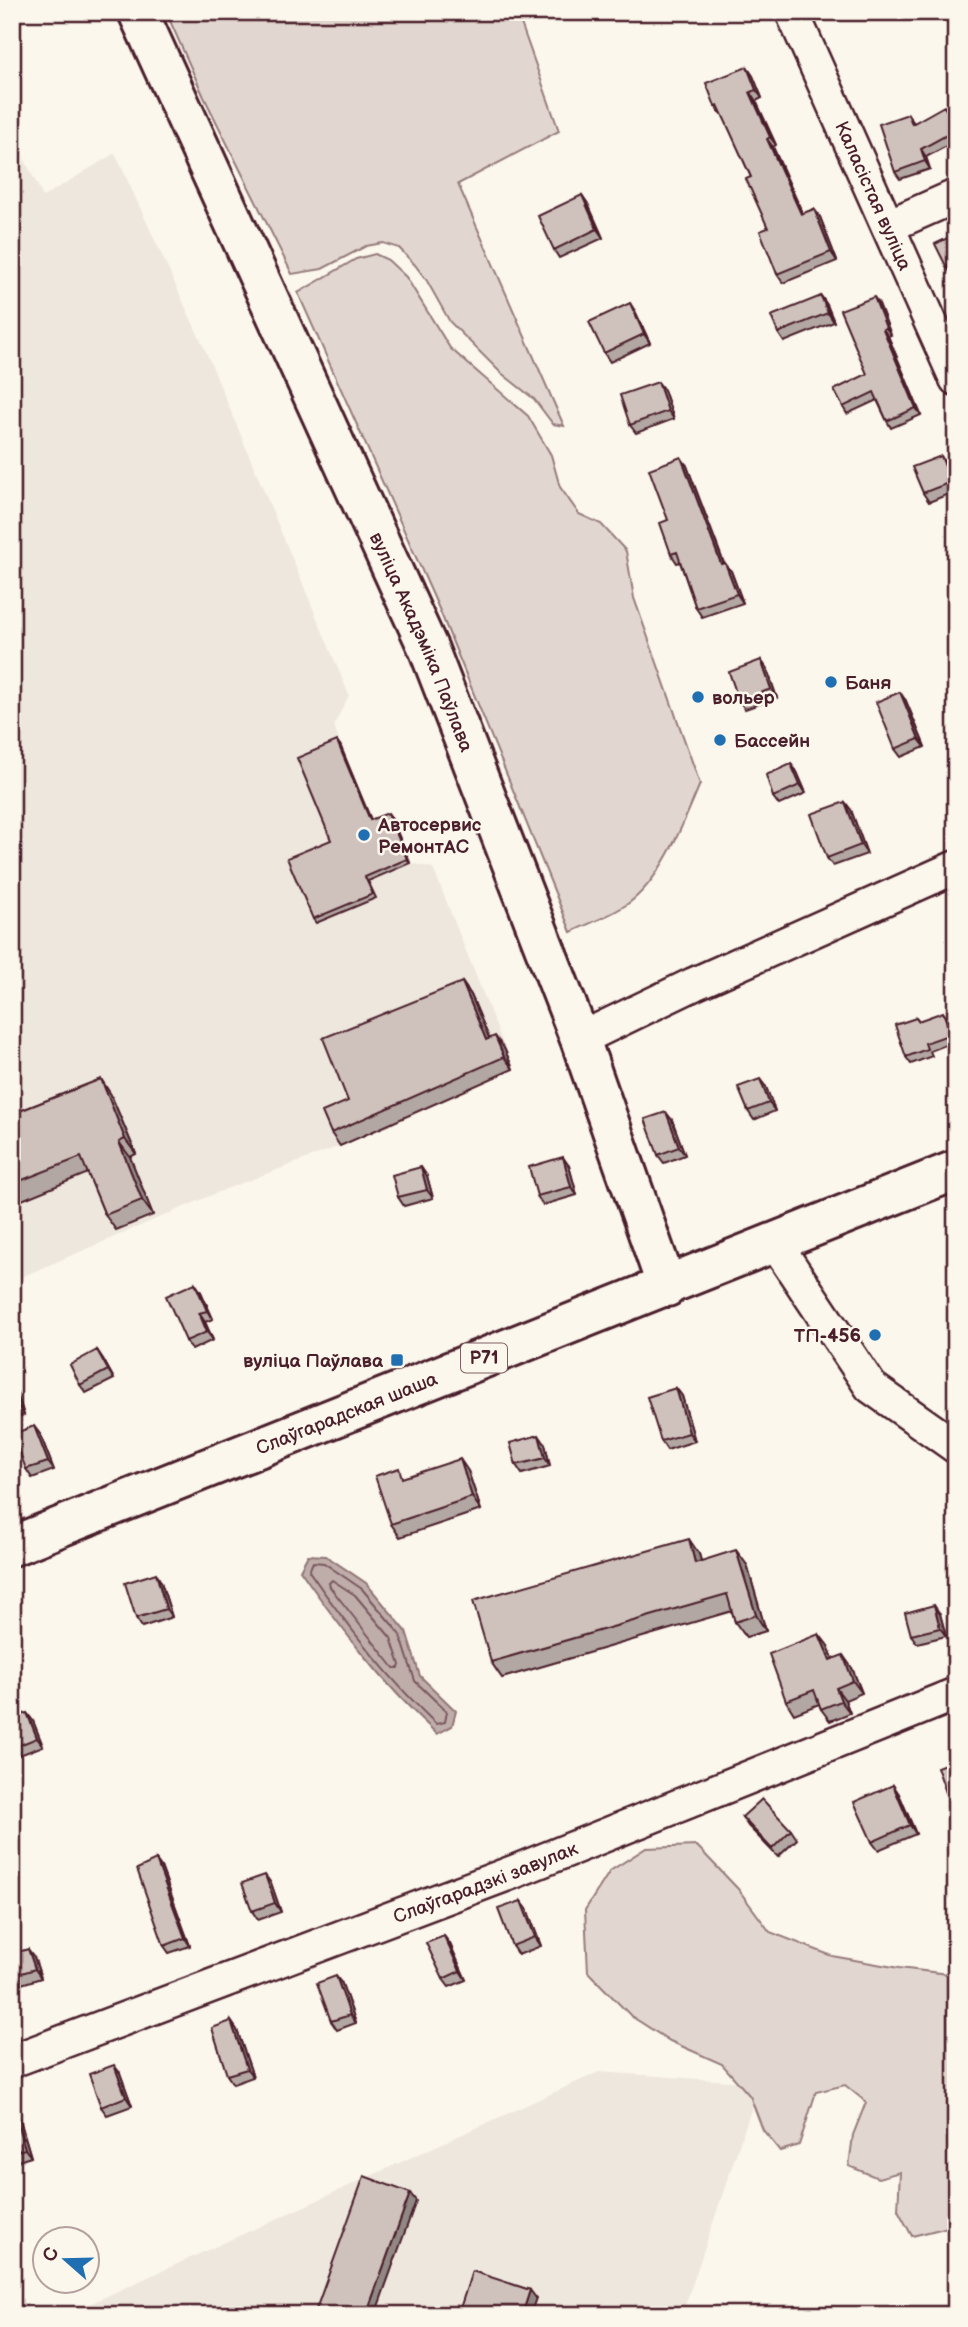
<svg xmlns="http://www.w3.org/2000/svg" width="968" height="2327" font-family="'Balsamiq Sans',sans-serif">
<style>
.built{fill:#eee7de}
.green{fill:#e2d7d0;stroke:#967b7e;stroke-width:2}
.water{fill:#bfadaa;stroke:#907477;stroke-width:2}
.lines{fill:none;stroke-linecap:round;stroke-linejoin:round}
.shore{stroke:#79585e;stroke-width:2}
.minor-casing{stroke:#4a1f2b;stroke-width:37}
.major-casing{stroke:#4a1f2b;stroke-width:44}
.minor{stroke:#fbf7ec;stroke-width:32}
.major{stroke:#fbf7ec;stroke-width:38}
.wall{fill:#b2a7a2;stroke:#4a1f2b;stroke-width:2}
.shaded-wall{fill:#918884;stroke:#4a1f2b;stroke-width:2}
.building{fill:#cfc2bc;stroke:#4a1f2b;stroke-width:2}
.poi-dot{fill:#1f6fb2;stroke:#fbf7ec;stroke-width:2.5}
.labels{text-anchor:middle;stroke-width:5;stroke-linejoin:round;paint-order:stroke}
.shield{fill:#fbf7ec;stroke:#7f6065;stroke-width:2}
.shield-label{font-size:18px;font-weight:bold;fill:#4a1f2b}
.street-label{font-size:19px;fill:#4a1f2b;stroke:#fbf7ec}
.poi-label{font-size:19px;font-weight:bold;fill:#4a1f2b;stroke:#fbf7ec;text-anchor:start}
</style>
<rect width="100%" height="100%" fill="#fbf7ec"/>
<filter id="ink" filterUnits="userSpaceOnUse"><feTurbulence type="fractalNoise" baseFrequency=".0143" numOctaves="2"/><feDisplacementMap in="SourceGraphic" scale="14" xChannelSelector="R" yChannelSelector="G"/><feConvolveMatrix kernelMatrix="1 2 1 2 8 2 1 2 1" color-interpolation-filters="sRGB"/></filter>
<g filter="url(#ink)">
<path class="built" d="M12 133 43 197 115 153 207 354 349 695 334 725 340 745 373 824 391 817 410 863 433 868 513 1069 340 1146 226 1189 12 1281Z
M599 2072 760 2083 682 2315H65Z"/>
<path class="green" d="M166 12H517L559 131 458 184 564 426 553 424 534 399 500 372 450 322 427 281 415 265 399 248 383 243 366 246 322 269 292 274 204 97Z
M375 254 388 260 406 277 450 348 528 416 551 455 560 487 579 514 601 524 626 551 634 598 700 784C684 822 661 882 626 905 610 916 589 923 571 932L440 611 298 293 356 259Z
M697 1846 738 1889 770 1932 832 1956 899 1968 956 1975V2221L944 2228 912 2236 898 2210 900 2172 878 2178 849 2166 853 2135 866 2102 845 2085 816 2092 799 2145 780 2151 763 2130 750 2096 722 2064 670 2041 631 2016 588 1972 585 1910 610 1871 646 1848Z"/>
<path class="water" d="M308 1555 326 1556 366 1583 406 1631 420 1676 456 1711 452 1726 437 1734C384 1685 341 1629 300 1570Z"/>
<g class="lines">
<path class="shore" d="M313 1562 324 1563 362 1589 400 1634 415 1681 447 1712 445 1722 436 1724C388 1678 347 1626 309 1571Z
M332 1580 355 1595 391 1638 400 1665 399 1668H394L330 1587 329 1583Z"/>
<defs>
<g id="minor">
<path id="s1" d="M792 12 956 379"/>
<path d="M888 226 956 196"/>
<path d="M580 1039 694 984 956 867"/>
<path d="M775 1243 871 1387 956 1447"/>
<path id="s2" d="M12 2061 516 1871 956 1694"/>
</g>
<g id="major">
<path id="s3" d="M138 12 429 650 580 1039 667 1287"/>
<path id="s4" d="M12 1546 956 1170"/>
</g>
</defs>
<use href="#minor" class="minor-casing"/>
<use href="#major" class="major-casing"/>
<use href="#minor" class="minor"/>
<use href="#major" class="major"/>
</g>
<path class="wall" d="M747 67 753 76 762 98 756 101 776 145 773 147 802 214 814 209 820 217 837 261 783 283 777 274 768 228 751 177 723 114H721L715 106Z
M908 114 914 123 949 114 956 126V141L926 157 930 169 900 179 895 172Z
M582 195 588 204 603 238 559 258 554 250Z
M956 234V273L952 275 946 266Z
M821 296 827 305 834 322 784 342 778 333Z
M879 304 891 335 888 336 921 415 891 428 887 421 877 400 847 414 843 407 867 374Z
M635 311 650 343 610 362 604 353Z
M664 390 674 419 636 433 630 425Z
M946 464 956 487V491L929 502 923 493Z
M687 466 724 563 731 571 743 603 702 617 696 608 680 562 677 563 671 554 668 520Z
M761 660 767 669 777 698 745 709 739 701Z
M906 701 925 747 901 757 895 749Z
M340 745 371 820 391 817 410 863 368 881 376 898 316 923 313 919 331 840Z
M791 764 797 772 806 793 779 805 773 797Z
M845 802 851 810 867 854 833 866 827 858Z
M462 982 471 995 489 1039 504 1048 513 1069 340 1146 331 1133Z
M916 1018 918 1021 948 1019 956 1041 930 1051 932 1056 911 1064 906 1057Z
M101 1079 111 1095 136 1154 130 1157 153 1215 116 1230 105 1215 88 1173 12 1204V1114Z
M766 1087 775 1111 754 1120 748 1111Z
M672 1120 685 1155 664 1163 658 1155Z
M569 1166 577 1195 543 1205 537 1196Z
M427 1176 433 1198 404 1206 398 1197Z
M195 1283 201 1292 213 1319 205 1322 213 1340 192 1350 186 1341Z
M97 1350 103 1359 114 1379 86 1393 80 1385Z
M12 1386 16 1391 24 1415 12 1419Z
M676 1388 682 1396 695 1441 667 1450 661 1441Z
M40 1434 54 1470 32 1478 26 1469Z
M545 1444 550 1466 522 1474 516 1465Z
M468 1471 481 1510 400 1537 391 1524 405 1477Z
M699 1554 701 1561 747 1565 766 1631 746 1637 735 1622 732 1611 502 1678 491 1662Z
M161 1582 172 1617 142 1627 136 1618Z
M940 1614 946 1636 917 1643 911 1635Z
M819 1634 828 1646 833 1659 852 1668 862 1693 845 1700 850 1713 830 1721 821 1709 819 1704 794 1714 786 1701Z
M27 1713 33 1721 43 1746 12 1758V1718Z
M956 1760V1806L954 1807 948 1798Z
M893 1785 899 1794 916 1834 878 1850 872 1842Z
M742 1817 791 1830 797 1839 778 1857 748 1826Z
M156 1860 161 1867 190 1946 169 1953 164 1946Z
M271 1883 281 1912 258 1920 252 1911Z
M521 1901 527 1909 541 1946 518 1955 512 1946Z
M444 1936 450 1944 466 1980 449 1987 443 1979Z
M12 1954 34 1957 41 1978 12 1987Z
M342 1984 356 2023 337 2030 331 2021Z
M231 2021 237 2030 253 2077 233 2084 227 2075Z
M120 2073 132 2106 107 2115 101 2107Z
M12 2104 17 2110 31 2157 12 2163Z"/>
<path class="shaded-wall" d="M747 67 753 76 762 98 756 90Z
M750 92 756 101 776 145 770 137Z
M767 139 773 147 807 223 801 214Z
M921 149 926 157 930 169 925 161Z
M582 195 588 204 603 238 597 229Z
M814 209 820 217 837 261 831 252Z
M821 296 827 305 834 322 828 313Z
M874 297 879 304 891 335 886 328Z
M630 303 635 311 650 343 644 334Z
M883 329 888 336 921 415 916 408Z
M658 382 664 390 674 419 668 411Z
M941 456 946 464 956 488 951 482Z
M681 457 687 466 727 573 721 564Z
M725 563 731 571 743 603 737 594Z
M761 660 767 669 777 698 771 689Z
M900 692 906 701 925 747 919 739Z
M337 741 340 745 373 825 370 820Z
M791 764 797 772 806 793 800 785Z
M845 802 851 810 867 854 861 845Z
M388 813 391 817 410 863 407 859Z
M462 982 471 995 495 1052 486 1040Z
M943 1012 948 1019 956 1040 951 1034Z
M495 1036 504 1048 513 1069 504 1057Z
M101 1079 111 1095 136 1154 125 1139Z
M760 1079 766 1087 775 1111 769 1103Z
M666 1112 672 1120 685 1155 679 1147Z
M119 1142 130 1157 153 1215 142 1200Z
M563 1157 569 1166 577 1195 571 1187Z
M421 1167 427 1176 433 1198 427 1190Z
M195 1283 201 1292 213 1319 207 1311Z
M199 1313 205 1322 213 1340 207 1332Z
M97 1350 103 1359 114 1379 108 1370Z
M12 1386 16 1391 24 1415 18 1406 12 1389Z
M676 1388 682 1396 695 1441 689 1433Z
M34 1426 40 1434 54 1470 48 1462Z
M539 1435 545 1444 550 1466 545 1458Z
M460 1459 468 1471 481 1510 472 1497Z
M689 1539 699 1554 706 1578 695 1563Z
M736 1550 747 1565 766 1631 756 1615Z
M156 1573 161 1582 172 1617 166 1609Z
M934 1605 940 1614 946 1636 940 1628Z
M819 1634 828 1646 839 1673 830 1660Z
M843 1655 852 1668 862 1693 853 1681Z
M836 1688 845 1700 850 1713 841 1701Z
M27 1713 33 1721 43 1746 37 1738Z
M893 1785 899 1794 916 1834 910 1825Z
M156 1860 161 1867 190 1946 185 1938Z
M265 1875 271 1883 281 1912 275 1903Z
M521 1901 527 1909 541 1946 535 1937Z
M444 1936 450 1944 466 1980 460 1971Z
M28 1949 34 1957 41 1978 35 1969Z
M336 1976 342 1984 356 2023 350 2015Z
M231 2021 237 2030 253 2077 247 2069Z
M114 2065 120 2073 132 2106 126 2097Z
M12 2104 17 2110 31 2157 25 2149Z
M410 2193 416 2201 375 2315H366Z
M530 2290 536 2298 530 2315H522Z"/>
<path class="building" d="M747 67 756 90 750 92 770 137 767 139 801 214 814 209 831 252 777 274 760 231 768 228 746 179 751 177 718 105 715 106 706 83Z
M944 106 956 128V130L921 149 925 161 895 172 879 124 908 114 912 124Z
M582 195 597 229 554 250 538 216Z
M956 234V262L946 266 935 244Z
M821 296 828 313 778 333 771 316Z
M874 297 886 328 883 329 916 408 887 421 874 392 843 407 834 390 867 374 840 310Z
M630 303 644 334 604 353 589 322Z
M658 382 668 411 630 425 620 395Z
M941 456 951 482 923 493 912 467Z
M681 457 721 564 725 563 737 594 696 608 677 552 671 554 660 523 668 520 649 469Z
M761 660 771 689 739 701 729 672Z
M900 692 919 739 895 749 876 702Z
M337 741 370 820 388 813 407 859 365 877 373 894 313 919 287 858 331 840 297 758Z
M791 764 800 785 773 797 766 775Z
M845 802 861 845 827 858 811 814Z
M462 982 486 1040 495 1036 504 1057 331 1133 322 1112 348 1101 323 1038Z
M943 1012 951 1034 925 1043 927 1049 906 1057 895 1025 916 1018 918 1021Z
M101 1079 125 1139 119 1142 142 1200 105 1215 81 1157 12 1184V1114Z
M760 1079 769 1103 748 1111 738 1087Z
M666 1112 679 1147 658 1155 645 1119Z
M563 1157 571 1187 537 1196 529 1167Z
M421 1167 427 1190 398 1197 392 1175Z
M195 1283 207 1311 199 1313 207 1332 186 1341 166 1296Z
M97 1350 108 1370 80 1385 70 1365Z
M676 1388 689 1433 661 1441 647 1397Z
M12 1389 18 1406 12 1408Z
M34 1426 48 1462 26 1469 13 1434Z
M539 1435 545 1458 516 1465 510 1443Z
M460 1459 472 1497 391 1524 375 1476 399 1468 402 1478Z
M689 1539 695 1563 736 1550 756 1615 735 1622 727 1594 491 1662 473 1601Z
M156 1573 166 1609 136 1618 125 1583Z
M934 1605 940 1628 911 1635 905 1613Z
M819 1634 830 1660 843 1655 853 1681 836 1688 841 1701 821 1709 814 1690 786 1701 769 1654Z
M27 1713 37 1738 12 1748V1718Z
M956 1760V1796L948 1798 937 1767Z
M893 1785 910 1825 872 1842 854 1802Z
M762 1799 791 1830 772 1849 742 1817Z
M156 1860 185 1938 164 1946 137 1869Z
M265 1875 275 1903 252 1911 242 1883Z
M521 1901 535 1937 512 1946 498 1909Z
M444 1936 460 1971 443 1979 426 1943Z
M28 1949 35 1969 12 1976V1954Z
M336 1976 350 2015 331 2021 317 1983Z
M231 2021 247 2069 227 2075 212 2028Z
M114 2065 126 2097 101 2107 89 2074Z
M12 2107 25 2149 12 2152Z
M364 2176 410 2193 366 2315H314Z
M472 2271 530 2290 522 2315H458Z"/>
</g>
<g class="poi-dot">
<circle cx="831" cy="682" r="7"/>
<circle cx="698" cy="697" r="7"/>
<circle cx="720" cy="740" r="7"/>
<circle cx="364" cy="835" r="7"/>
<circle cx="875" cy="1335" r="7"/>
<rect x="390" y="1353" width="14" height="14" rx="3.5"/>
</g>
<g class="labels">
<rect class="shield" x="461" y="1343.5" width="46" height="29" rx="5"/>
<g class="shield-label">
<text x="484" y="1364">Р71</text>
</g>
<g class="street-label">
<text dy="7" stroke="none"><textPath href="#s1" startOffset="201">Каласістая вуліца</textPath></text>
<text dy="7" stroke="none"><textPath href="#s3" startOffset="691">вуліца Акадэміка Паўлава</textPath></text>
<text dy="7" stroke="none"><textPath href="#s4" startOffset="360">Слаўгарадская шаша</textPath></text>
<text dy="7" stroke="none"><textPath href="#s2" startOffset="506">Слаўгарадзкі завулак</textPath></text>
</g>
<g class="poi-label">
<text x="845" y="689">Баня</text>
<text x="712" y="704">вольер</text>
<text x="734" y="747">Бассейн</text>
<text x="378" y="831">Автосервис<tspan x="378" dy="22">РемонтАС</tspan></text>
<text x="861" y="1342" text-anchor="end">ТП-456</text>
<text x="383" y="1367" text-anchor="end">вуліца Паўлава</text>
</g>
</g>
<rect width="968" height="2327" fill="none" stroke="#fbf7ec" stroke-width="42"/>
<rect x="21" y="21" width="926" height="2285" fill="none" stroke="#4a1f2b" stroke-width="2.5" filter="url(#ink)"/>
<g transform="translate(66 2260) rotate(290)"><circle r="33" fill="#fbf7ec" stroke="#b4a19f" stroke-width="2"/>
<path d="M0-5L12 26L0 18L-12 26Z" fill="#1f6fb2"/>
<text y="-10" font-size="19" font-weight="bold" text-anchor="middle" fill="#4a1f2b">С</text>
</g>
</svg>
